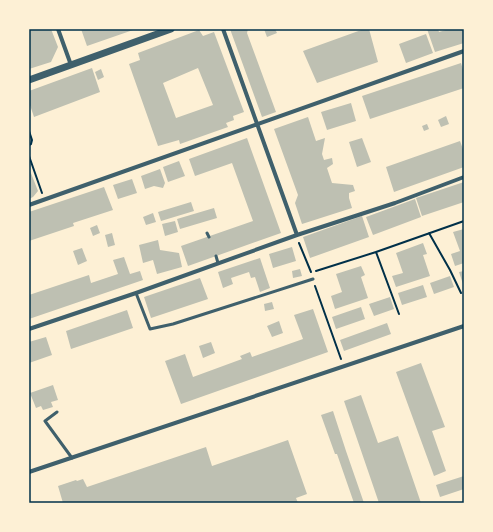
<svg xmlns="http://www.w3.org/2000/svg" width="493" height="532" font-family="Cabin,sans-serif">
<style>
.building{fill:#bec0b2;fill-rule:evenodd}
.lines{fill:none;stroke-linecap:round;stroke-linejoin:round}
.path{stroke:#003049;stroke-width:2}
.service{stroke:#3f606c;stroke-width:3}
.minor{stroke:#3f606c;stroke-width:4}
.tertiary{stroke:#3f606c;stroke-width:7}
.neatline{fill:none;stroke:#003049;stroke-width:1.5}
</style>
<rect width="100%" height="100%" fill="#fdf0d5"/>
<path class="building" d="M29 29H51L58 47 51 62 29 69Z
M81 29H136L87 46Z
M230 29H248L247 33 276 112 262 117Z
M264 29H275L277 33 267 37Z
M364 29H369L378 62 317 83 303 51Z
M427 29H438L439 32 449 29H464V43L435 52Z
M199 30 203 36 214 32 244 112 233 116 234 120 226 123 228 127 180 144 179 140 158 146 129 64 140 60 138 53ZM198 68 213 105 176 118 163 83Z
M426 34 433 53 406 63 399 44Z
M461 63 464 73V88L370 119 362 96Z
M92 68 100 92 34 117 29 102V91Z
M101 69 104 77 98 80 95 72Z
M351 103 356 121 327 130 321 112Z
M446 116 449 124 441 127 438 120Z
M308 117 316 141 325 138 322 154 324 160 332 158 333 164 327 168 332 183 353 185 355 191 349 193V198L352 208 302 224 295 203 298 195 274 129Z
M427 124 429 129 424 131 422 126Z
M247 138 281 233 188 266 181 246 253 221 232 163 195 176 189 159Z
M362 138 371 162 357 167 349 142Z
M460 141 464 152V167L394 192 386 167Z
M179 161 185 176 168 182 163 167Z
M29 168 38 191 33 197 29 199Z
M160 169 165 183 163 188 154 186 145 189 141 176Z
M132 179 137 193 118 199 113 185Z
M464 182V202L422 216 416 198Z
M104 187 113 210 73 223 74 226 29 241V212Z
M415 199 421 217 373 235 366 217Z
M191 202 194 211 161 221 158 212Z
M214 208 217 218 180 229 177 219Z
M153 213 156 222 146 225 143 217Z
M362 216 369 237 310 258 303 237Z
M175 221 178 232 165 236 162 224Z
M97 225 100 233 93 236 90 228Z
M464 229V263L455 266 451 254 460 251 453 232Z
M112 233 115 245 108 247 105 235Z
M158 240 160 250 179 253 182 267 157 274 153 260 143 263 139 245Z
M423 243 427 254 423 255 430 276 396 287 392 276 403 273 396 253Z
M292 247 296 261 273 268 269 254Z
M82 248 87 261 78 265 73 251Z
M124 257 130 274 140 271 143 280 29 319V295L89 275 91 283 118 274 113 260Z
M260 258 270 288 260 292 255 277 251 278 249 272 231 278 233 284 223 288 218 272Z
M361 266 365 275 361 277 368 298 335 309 331 296 342 292 336 274Z
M300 269 302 276 293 278 292 271Z
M464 271V284H463L459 272Z
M450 276 454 287 434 294 430 283Z
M200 278 208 299 151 318 144 297Z
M423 285 427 297 402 305 398 293Z
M390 297 394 309 374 316 369 304Z
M272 302 274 309 265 311 264 304Z
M361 307 365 319 336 329 332 317Z
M313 309 328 352 181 404 165 361 185 354 193 377 242 359 240 356 250 352 252 357 303 339 294 315Z
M127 310 133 328 71 349 66 331Z
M279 321 283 333 272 337 267 326Z
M387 323 391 334 344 351 340 340Z
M46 337 52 355 29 363V342Z
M211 342 215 353 203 358 199 346Z
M421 363 445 427 432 431 446 471 434 476 396 372Z
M53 385 58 400 51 402 53 407 43 410 41 406 36 408 30 393Z
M361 395 378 443 398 436 421 503H379L344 401Z
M333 411 346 451 364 503H354L337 454H335L321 415Z
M288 440 307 494 296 498 298 503H63L58 486 76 480 77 481 83 479 87 487 206 447 212 466Z
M464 476V489L440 497 436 485Z"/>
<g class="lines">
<path class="path" d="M29 131 32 140 31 144 29 145
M29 156 42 193
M429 233 450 270 461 293
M299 243 311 272
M376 252 399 314
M316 271 376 252 464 221
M315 286 341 359"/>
<path class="service" d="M207 233 209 237
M216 256 218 263
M136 293 150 329 173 324 313 279
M57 412 45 421 72 458"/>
<path class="minor" d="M58 29 71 65
M223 29 297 235
M29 205 464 51
M29 329 136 293 297 235 395 203 464 177
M29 472 464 326"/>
<path class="tertiary" d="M29 80 171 29"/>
</g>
<rect width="493" height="532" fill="none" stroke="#fdf0d5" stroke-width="60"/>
<rect x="30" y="30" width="433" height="472" class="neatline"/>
</svg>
